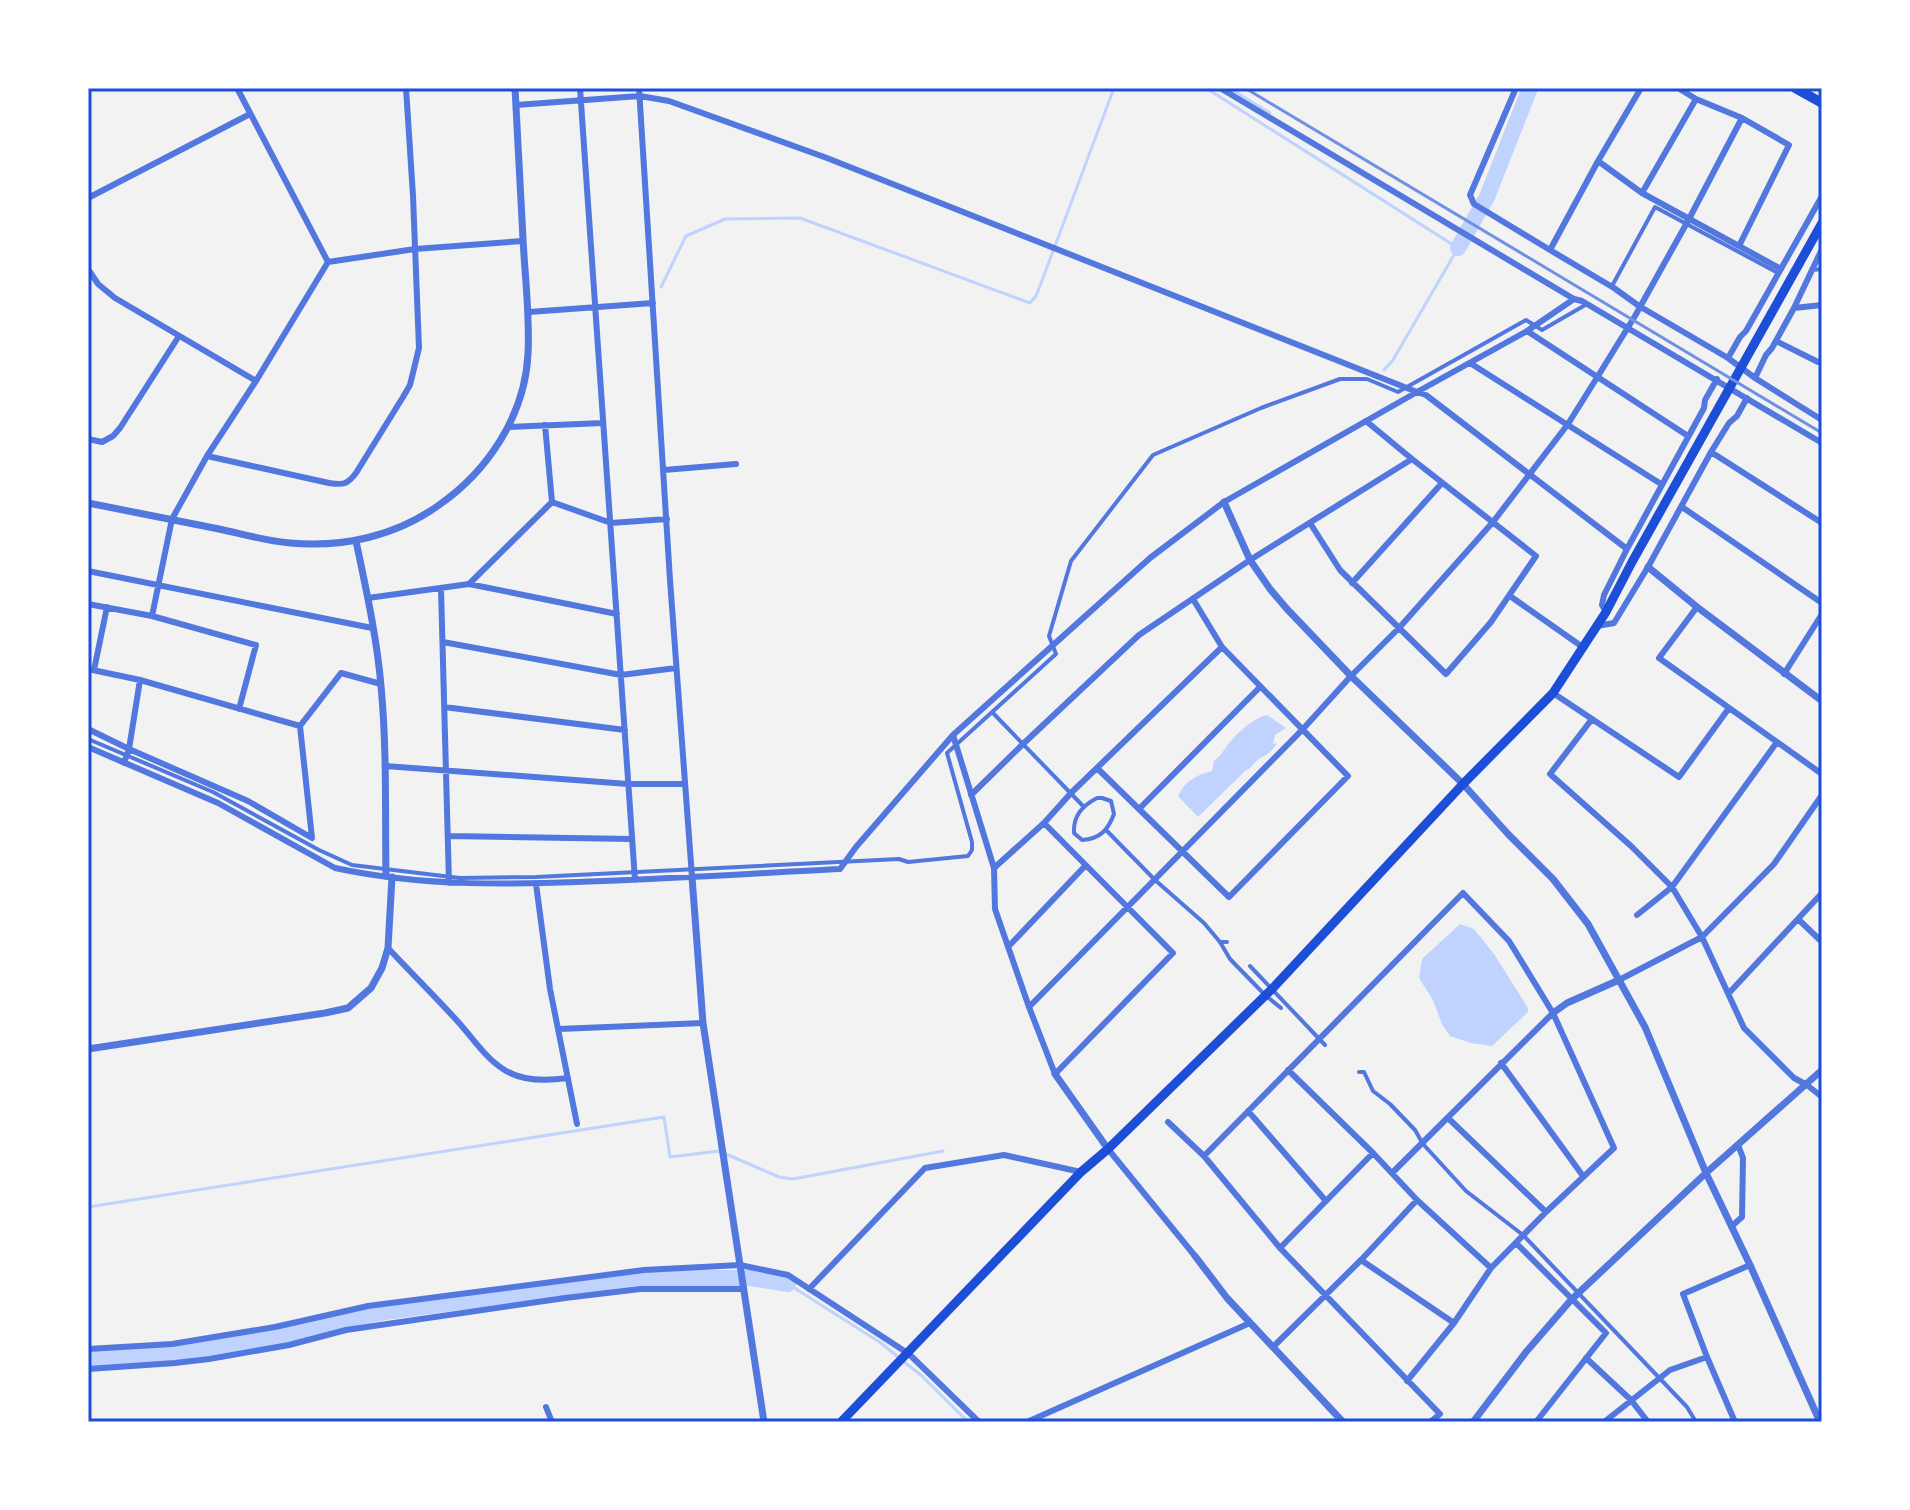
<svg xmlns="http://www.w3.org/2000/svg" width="1910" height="1510" font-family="Literata,serif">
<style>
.water{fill:#bfd3fe}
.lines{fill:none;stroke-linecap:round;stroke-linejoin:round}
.stream{stroke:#bfd3fe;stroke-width:3}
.river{stroke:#bfd3fe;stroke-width:16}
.pedestrian{stroke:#5277de;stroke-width:4}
.minor{stroke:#5277de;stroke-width:6}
.tertiary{stroke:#5277de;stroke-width:7}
.primary{stroke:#1d4ed8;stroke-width:9}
.trunk{stroke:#1d4ed8;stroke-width:10}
.rail{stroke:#7290e2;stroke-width:3}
.neatline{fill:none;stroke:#1d4ed8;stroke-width:3}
</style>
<rect width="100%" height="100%" fill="#f2f2f2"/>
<path class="water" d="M1267 715 1286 728 1275 735 1273 744 1277 743C1272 752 1267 754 1259 759 1253 763 1252 768 1245 771L1198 817 1178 796C1185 781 1196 775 1212 771L1214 761C1222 755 1224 749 1230 742 1239 731 1254 718 1267 715Z
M1460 924 1474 929 1494 954 1528 1008V1012L1492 1046 1471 1043 1450 1036 1442 1024 1433 1000 1419 978 1422 959Z"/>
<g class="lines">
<path class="stream" d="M1206 88 1458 248 1393 360 1384 370
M1229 88 1270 113
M661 287 686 236 725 219 800 218 1030 303 1036 296 1043 278 1114 88
M88 1207 664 1117 670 1157 719 1151 779 1177 793 1179 943 1151
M788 1284 881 1343 898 1357
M904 1362 921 1375 968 1422"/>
<path class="river" d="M1458 248 1487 197 1530 88
M88 1359 172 1353 237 1343 309 1331 345 1320 385 1312 636 1278H751L788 1284"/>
<path class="pedestrian" d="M1812 270 1822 269
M1612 286 1655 207 1778 273
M992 712 1084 807
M88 739 213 792 319 850 352 865 460 878 536 877 899 859 908 862 968 856 972 850V842L947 753 1056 654 1049 636 1071 561 1153 455 1261 408 1340 379H1367L1398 392 1526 320 1542 330 1587 304
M1097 798H1102L1111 801 1114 814C1108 830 1100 839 1082 840L1074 833C1073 816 1082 806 1097 798Z
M1106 830 1155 880 1204 923 1220 942H1227
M1220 942 1230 959 1265 995 1281 1008
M1250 966 1325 1045
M1359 1072H1364L1373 1091 1390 1104 1415 1130 1423 1144 1466 1191 1523 1235 1687 1407 1696 1422"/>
<path class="minor" d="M237 88 328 262
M580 88 635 880
M639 88 670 580 692 877
M1220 88 1574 299
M1516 88 1470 195 1474 204 1550 250
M1641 88 1598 161 1550 250 1614 288 1639 306 1728 358 1755 378 1822 420
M1678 88 1696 99 1742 118 1789 145 1739 246
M516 105 640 96 669 101 827 158 1417 392 1527 331 1574 299 1582 301 1822 443
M1598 161 1642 193 1781 269
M1642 193 1696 99
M88 198 250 114
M328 262 415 249 523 241
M88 269 98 284 115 298 256 381 207 456 172 519 152 616
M1794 308 1822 305
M529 312 653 303
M1527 331 1688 436
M1776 341 1818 362H1822
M1728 358 1740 337 1746 331 1822 196
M1470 363 1661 484
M1755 378 1766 355 1772 348 1794 308 1822 249
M256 381 328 262
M508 427 603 423
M88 439 102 442 113 436 120 428 179 336
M1711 452 1822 523
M207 456 329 483C343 485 347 485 356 473L403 397 410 385 419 348 413 196 406 88
M664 470 736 464
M552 502 611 523 667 519
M1682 507 1822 603
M1310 523 1340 570 1446 674 1491 622 1536 556 1412 459 1366 421
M88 571 372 628
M1352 583 1442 483
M469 584 617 614
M441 589 449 883
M1510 596 1584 648
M368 598 469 584 552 502 545 425
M88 604 152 616 256 645 239 709
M1697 607 1659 658 1822 774
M1606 612 1602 605 1604 595 1627 549 1704 408 1705 400 1717 379
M1597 626 1614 623 1648 567 1711 452 1729 423 1737 416 1747 398
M443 642 621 675 676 668
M88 669 140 680 300 726 341 673 381 684
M94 670 107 607
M1784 674 1822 614
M1553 693 1679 777 1729 708
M444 707 625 730
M1592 719 1550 774 1631 846 1672 887 1702 937 1744 1028 1794 1078 1807 1085 1822 1097
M88 729 129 749 248 801 312 838 300 726
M953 735 994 868 995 909 1029 1007 1055 1074 1173 953 1044 823
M88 747 218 803 335 868C424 887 513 885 603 881 682 878 761 873 840 869L856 847 953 735 1150 558 1224 502 1417 392 1426 395 1627 549
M124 763 129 749 140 680
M385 766 628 784H684
M1097 768 1229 897 1348 776 1222 647 1193 599
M971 795 1023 744 1139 635 1250 560 1412 459
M1139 809 1259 688
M449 836 632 839
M994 868 1044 823 1071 793 1222 647
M536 884 550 989 577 1124
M1637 915 1672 887 1777 742
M1798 919 1822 942
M1008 947 1085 866
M388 948C412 974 437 998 460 1024 474 1040 486 1058 503 1069 522 1082 547 1081 568 1078
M1619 980 1702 937 1774 864 1822 795
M1729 993 1822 893
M1029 1007 1303 729 1351 676 1399 628 1493 522 1568 424 1598 376 1635 316 1689 219 1742 118
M559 1029 703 1023
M1501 1063 1583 1176
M1288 1070 1373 1153 1417 1200 1491 1268
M1248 1111 1326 1201
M1448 1118 1546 1212
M1168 1122 1204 1156 1280 1248 1440 1414 1430 1422
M1108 1149 1195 1256
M1204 1156 1463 893 1509 941 1553 1013 1614 1148 1546 1212 1491 1268 1454 1323 1407 1381
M1392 1173 1553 1013
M1732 1226 1742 1217 1743 1158 1738 1145
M1516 1243 1606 1333 1536 1422
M1280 1248 1373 1153
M1361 1260 1454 1323
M809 1289 925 1168 1004 1155 1081 1172
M1273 1347 1361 1260 1417 1200
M88 1349 172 1344 275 1327 368 1306 644 1270 740 1265 788 1275 909 1354 979 1422
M1586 1358 1631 1400 1648 1422
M88 1369 175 1363 209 1359 289 1345 346 1330 565 1298 640 1289H743
M546 1407 552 1422
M1027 1422 1250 1323
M1604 1422 1670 1370 1707 1357
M1735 1422 1707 1357 1683 1294 1750 1265"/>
<path class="tertiary" d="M1224 502 1250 560 1270 589 1287 609 1351 676 1463 784 1508 834 1553 879 1588 924 1645 1027 1706 1173 1750 1265 1820 1422
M88 503C132 512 175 520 219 529 242 534 266 541 290 543 343 548 396 536 439 505 488 471 525 415 528 354 530 316 525 278 523 239 520 189 518 138 515 88
M356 541C366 589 377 638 381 686 387 749 385 813 386 876
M1648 567 1697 607 1822 701
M692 877 703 1023 764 1422
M1553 1013 1567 1003 1619 980
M88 1049 325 1013 348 1008 371 988 382 968 388 948 392 877
M1055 1074 1108 1149
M1195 1256 1227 1298 1343 1422
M1473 1422 1526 1352 1571 1300 1706 1173 1822 1070"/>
<path class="primary" d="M841 1422 1081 1172 1108 1149 1273 988 1463 784 1553 693 1606 612 1632 562 1822 223"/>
<path class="trunk" d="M1795 88 1822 103"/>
<path class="rail" d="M1245 88 1822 433"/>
</g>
<rect width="1910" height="1510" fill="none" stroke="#ffffff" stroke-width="180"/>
<rect x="90" y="90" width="1730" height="1330" class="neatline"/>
</svg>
